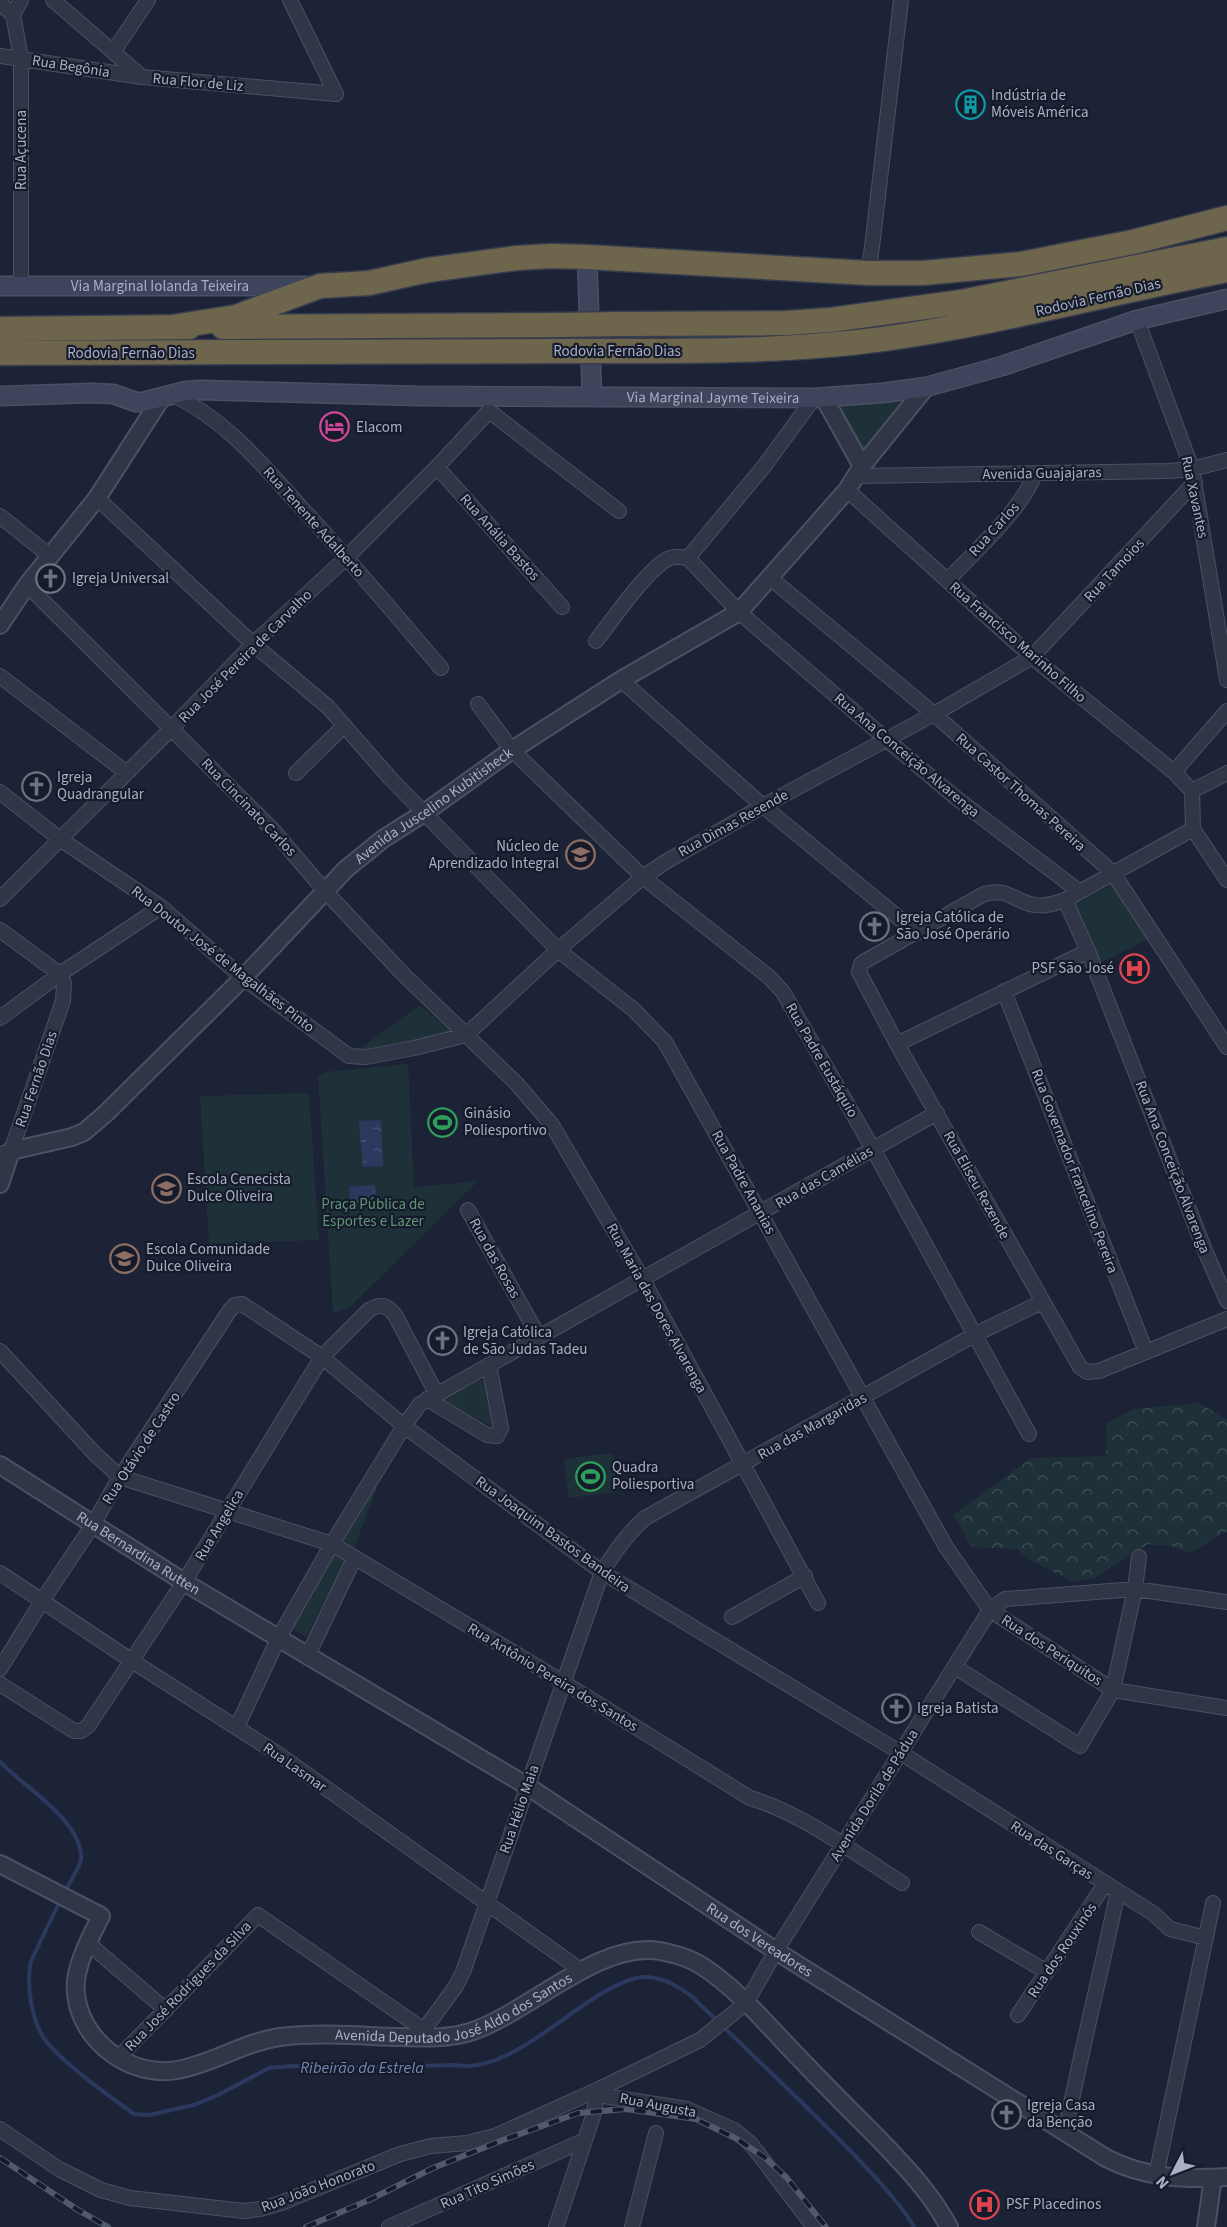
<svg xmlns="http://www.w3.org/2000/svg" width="1227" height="2227" font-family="'Source Sans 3',sans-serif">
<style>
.green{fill:#1e3138}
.forest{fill:url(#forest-crowns)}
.water{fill:url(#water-ripples)}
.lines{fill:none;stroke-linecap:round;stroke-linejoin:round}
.stream{stroke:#2c395e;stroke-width:4}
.minor-casing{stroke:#4b5062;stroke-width:16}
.tertiary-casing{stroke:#4b5062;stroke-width:20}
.secondary-casing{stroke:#4b5062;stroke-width:21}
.motorway-casing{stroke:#383d4e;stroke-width:27}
.minor{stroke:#303647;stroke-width:14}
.tertiary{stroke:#303647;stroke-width:16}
.secondary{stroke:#3d445b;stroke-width:18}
.motorway{stroke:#6e664c;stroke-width:24}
.rail-casing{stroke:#51596f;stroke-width:6}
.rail{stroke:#161b2b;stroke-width:4;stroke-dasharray:11;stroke-linecap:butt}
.motorway-bridge-casing{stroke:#383d4e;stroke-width:27;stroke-linecap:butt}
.motorway-bridge{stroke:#6e664c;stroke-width:24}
.labels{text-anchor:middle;stroke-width:4.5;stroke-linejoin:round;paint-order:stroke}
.street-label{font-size:15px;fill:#a9afc5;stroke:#161b2b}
.poi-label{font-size:15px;fill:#a9afc5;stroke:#161b2b;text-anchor:start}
.park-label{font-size:15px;fill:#5f9775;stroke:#161b2b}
.water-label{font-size:16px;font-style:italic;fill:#7687b5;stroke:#161b2b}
</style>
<defs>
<pattern id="forest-crowns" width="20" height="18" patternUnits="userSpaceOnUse" patternTransform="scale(1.5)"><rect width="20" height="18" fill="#1e3138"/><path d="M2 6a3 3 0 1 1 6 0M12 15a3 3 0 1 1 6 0" fill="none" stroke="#3c4c53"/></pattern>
<pattern id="water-ripples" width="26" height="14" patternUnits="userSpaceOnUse" patternTransform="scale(1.5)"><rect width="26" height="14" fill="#2c395e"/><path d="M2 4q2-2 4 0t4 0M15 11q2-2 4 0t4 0" fill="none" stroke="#485374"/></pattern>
</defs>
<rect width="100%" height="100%" fill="#1c2337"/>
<path class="green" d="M905 400 862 456 836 406Z
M1115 883 1151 938 1100 963 1074 905Z
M420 1005 453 1033 355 1052Z
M408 1064 414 1187 478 1181 350 1307 333 1313 318 1077 326 1072Z
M309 1093 319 1240 209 1244 200 1096Z
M482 1380 487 1382 492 1426 445 1403 444 1397Z
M613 1453 617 1492 569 1498 564 1459Z
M376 1482V1491L354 1548 338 1539Z
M333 1552 345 1560 306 1637 291 1627Z"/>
<path class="forest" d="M1199 1403 1227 1420V1531L1190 1553 1171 1546 1148 1544 1093 1579 1072 1581 1033 1562 1017 1549 972 1547 953 1515 1032 1458 1106 1456 1107 1423 1133 1409Z"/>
<path class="water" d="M381 1120 383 1166 363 1167 359 1121Z
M375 1185 376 1202 350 1203 349 1187Z"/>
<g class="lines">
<path class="stream" d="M0 1762C24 1787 83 1821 81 1859 80 1868 69 1882 65 1892
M60 1901 31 1961C26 1983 31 2022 46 2041 65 2065 108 2095 134 2114L149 2115 194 2105 218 2095 269 2068 292 2066 329 2068 455 2065C515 2076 579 1993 636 1978 655 1974 675 1984 690 1995 696 2000 701 2006 707 2011 734 2037 761 2063 789 2090 823 2124 859 2157 890 2194 899 2205 908 2215 914 2227"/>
<defs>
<path id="minor" d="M53 0 141 76
M0 3 13 15
M13 15 21 58V286
M13 15 21 0
M113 52 148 0
M0 56 142 77 336 94 290 0
M868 273 872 247 901 0
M1137 320 1192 469 1227 680
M171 394C224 418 261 463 299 505 348 558 394 613 441 668
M437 467 562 607
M856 476 1169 471 1192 469 1227 460
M847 490 1032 657 1174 772 1192 791
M97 498 253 644 328 707 389 777 558 950 634 1010 665 1042 946 1547 990 1610 1113 1690 1227 1708
M0 516 50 556
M688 558 765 465 814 398
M769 577 934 714 1113 873 1227 1047
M947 581C976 550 1020 512 1035 474
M27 585 273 830 325 891 404 975 517 1084 552 1125 643 1280 818 1603
M596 641C611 622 649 566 670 558 676 556 682 557 688 558L739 612 886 739 955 797 1080 892
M0 676 127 773
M621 680 763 806 917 933
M478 704 512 750 643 877 769 977 783 992 873 1149 1029 1434
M1174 772 1227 711
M296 773 344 726
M1192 791 1227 773
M1192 791 1193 829
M0 792 60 839 161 907 243 978 349 1056 366 1057 414 1048 466 1035 558 950 643 877 667 861 763 806 934 714 1032 657 1195 482
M1193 829 1065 900C1055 903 1046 907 1035 905 1014 902 1008 887 984 894L865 961 861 964 859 972 897 1044 1080 1367 1087 1372 1099 1371 1227 1319
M1193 829 1227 880
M0 899 172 728 253 644 347 557 437 467 489 411 619 511
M1065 900 1088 951 1206 1253 1227 1301
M0 930 60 974 64 983 63 1001 11 1151 0 1154
M1004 991 1146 1352
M0 1018 60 974 161 907
M897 1044 1088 951
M468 1210 539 1337
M0 1351 94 1453 120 1477 332 1544 563 1682 750 1798C802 1813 856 1854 902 1883
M427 1399 487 1435 497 1436 501 1428 489 1365
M0 1573 132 1661 281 1756 582 1971
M732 1617 805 1576
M307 1657 354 1559
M955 1667 1080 1746 1113 1690 1135 1589 1139 1557
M0 1669 42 1601 94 1523 120 1477 230 1310 235 1305 242 1304 322 1357 404 1426 602 1572 901 1753 1154 1914 1170 1929 1206 1938
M0 1684 74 1731H81L88 1726 184 1582 322 1357 369 1310C381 1303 387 1305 395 1315L436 1393
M237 1727 279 1637 332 1544 404 1426 420 1404 937 1113
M979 1932 1047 1972
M88 1943 166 2010
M1018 2015 1105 1884
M423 2038 424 2030 456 1986 463 1972 602 1572C615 1551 627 1534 645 1518L974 1335 1042 1302
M118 2058 258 1915 424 2030
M0 2129 59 2169 101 2190 130 2198 244 2211 260 2209 281 2203 400 2154 431 2146 467 2143 495 2136 597 2090 700 2040 746 2003 776 1951 990 1610 1005 1599 1135 1589 1227 1602
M1065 2133C1081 2052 1101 1972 1118 1891
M1156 2176 1213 1903
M389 2227 585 2140
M556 2227 594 2113 597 2090 604 2096 687 2109 734 2130 751 2144 814 2227
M632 2227 656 2133"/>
<g id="tertiary">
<path d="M824 398 862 466"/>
<path d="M0 625 27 585 97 498 162 397"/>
<path id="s1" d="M0 1184 11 1151 72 1137 84 1132 104 1115 243 978 346 869 383 839 424 813 512 750 621 680 739 612 847 490 862 466 926 387"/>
<path id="s2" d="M0 1465 184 1582 527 1786 776 1951 1106 2158C1145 2178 1185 2180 1227 2177"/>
<path id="s3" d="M0 1864 101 1916C91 1936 79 1958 76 1980 71 2033 125 2079 177 2070 212 2064 244 2042 280 2037 319 2032 361 2036 400 2037 424 2038 450 2039 473 2031 531 2011 598 1941 660 1951 675 1954 690 1958 702 1966 742 1992 773 2032 806 2065 828 2088 851 2111 874 2134 902 2163 930 2191 949 2227"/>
<path d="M1206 2227 1213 2178"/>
</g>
<g id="secondary">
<path d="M587 257 592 396"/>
<path id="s4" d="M0 286H309"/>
<path id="s5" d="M0 396 92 393 113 394 136 402H143L186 391 201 390 419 396 814 398 882 393 926 387 1002 366 1137 320 1227 299"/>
</g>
<path id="motorway" d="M619 324 787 323 830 320 961 302 1227 249
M172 327 236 317 320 286 369 283 428 270 517 258 551 256 587 257 868 273H923L1021 264 1133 242 1227 218
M223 327 557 325
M0 329 189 327
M619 351C707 351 796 351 883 339 999 323 1112 292 1227 270
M0 353 565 351"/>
</defs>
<use href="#minor" class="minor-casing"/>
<use href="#tertiary" class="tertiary-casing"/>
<use href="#secondary" class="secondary-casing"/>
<use href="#motorway" class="motorway-casing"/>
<use href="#minor" class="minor"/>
<use href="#tertiary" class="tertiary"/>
<use href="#secondary" class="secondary"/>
<use href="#motorway" class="motorway"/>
<defs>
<path id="rail" d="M0 2158 78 2210 108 2227
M306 2227 369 2200 433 2168 503 2140 578 2113 626 2109 696 2119 737 2139 764 2157 786 2177 826 2227"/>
</defs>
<use href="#rail" class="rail-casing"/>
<use href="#rail" class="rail"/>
<defs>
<path id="motorway-bridge" d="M557 325 619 324
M565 351H619"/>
</defs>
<use href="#motorway-bridge" class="motorway-bridge-casing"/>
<use href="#motorway-bridge" class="motorway-bridge"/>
</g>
<defs>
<symbol id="building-ring" viewBox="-11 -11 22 22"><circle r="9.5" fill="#161b2b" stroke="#0f9aa8" stroke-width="1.5"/><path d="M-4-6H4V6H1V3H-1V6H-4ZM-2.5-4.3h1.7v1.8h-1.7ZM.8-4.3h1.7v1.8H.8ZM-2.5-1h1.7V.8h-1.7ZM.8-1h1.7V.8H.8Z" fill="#0f9aa8"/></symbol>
<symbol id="hotel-ring" viewBox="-11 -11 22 22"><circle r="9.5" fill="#161b2b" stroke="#d1479c" stroke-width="1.5"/><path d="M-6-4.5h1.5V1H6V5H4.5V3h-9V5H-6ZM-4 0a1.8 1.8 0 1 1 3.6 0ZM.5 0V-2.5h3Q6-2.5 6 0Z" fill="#d1479c"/></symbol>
<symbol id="church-ring" viewBox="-11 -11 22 22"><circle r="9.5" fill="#161b2b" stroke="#6b7280" stroke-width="1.5"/><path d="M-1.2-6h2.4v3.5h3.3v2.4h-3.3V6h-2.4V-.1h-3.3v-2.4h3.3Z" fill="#6b7280"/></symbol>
<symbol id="school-ring" viewBox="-11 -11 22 22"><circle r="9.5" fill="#161b2b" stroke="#8d6e63" stroke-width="1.5"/><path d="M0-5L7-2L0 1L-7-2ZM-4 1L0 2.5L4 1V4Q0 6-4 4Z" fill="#8d6e63"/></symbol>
<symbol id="hospital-ring" viewBox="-11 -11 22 22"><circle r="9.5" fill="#161b2b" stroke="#e0444e" stroke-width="1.5"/><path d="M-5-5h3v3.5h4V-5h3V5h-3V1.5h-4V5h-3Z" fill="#e0444e"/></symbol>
<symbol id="stadium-ring" viewBox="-11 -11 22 22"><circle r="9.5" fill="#161b2b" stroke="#2e9e5b" stroke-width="1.5"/><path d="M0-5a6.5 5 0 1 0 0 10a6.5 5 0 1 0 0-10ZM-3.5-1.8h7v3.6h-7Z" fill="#2e9e5b"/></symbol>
</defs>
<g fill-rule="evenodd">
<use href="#building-ring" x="954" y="88" width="33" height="33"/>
<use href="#hotel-ring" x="318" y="410" width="33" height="33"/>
<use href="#church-ring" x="34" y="562" width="33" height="33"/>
<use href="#church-ring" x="20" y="770" width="33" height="33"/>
<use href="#school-ring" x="564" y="838" width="33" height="33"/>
<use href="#church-ring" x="858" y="910" width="33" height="33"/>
<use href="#hospital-ring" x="1118" y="952" width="33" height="33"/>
<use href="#stadium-ring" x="426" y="1106" width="33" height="33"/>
<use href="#school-ring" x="150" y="1172" width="33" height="33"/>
<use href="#school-ring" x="108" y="1242" width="33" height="33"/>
<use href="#church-ring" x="426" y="1324" width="33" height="33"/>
<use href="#stadium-ring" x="574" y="1460" width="33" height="33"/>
<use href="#church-ring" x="880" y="1692" width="33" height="33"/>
<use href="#church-ring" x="990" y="2098" width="33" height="33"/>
<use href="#hospital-ring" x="968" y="2188" width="33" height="33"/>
</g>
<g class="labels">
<g class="street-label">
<text transform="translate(71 66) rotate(9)" y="5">Rua Begônia</text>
<text transform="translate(198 82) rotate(5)" y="5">Rua Flor de Liz</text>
<text transform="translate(21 150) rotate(-90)" y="5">Rua Açucena</text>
<text dy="5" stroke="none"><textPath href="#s4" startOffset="160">Via Marginal Iolanda Teixeira</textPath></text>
<text transform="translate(1098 297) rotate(-13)" y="5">Rodovia Fernão Dias</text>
<text x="617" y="356">Rodovia Fernão Dias</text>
<text x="131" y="358">Rodovia Fernão Dias</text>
<text dy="5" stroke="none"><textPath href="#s5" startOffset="716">Via Marginal Jayme Teixeira</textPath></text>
<text transform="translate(1042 473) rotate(-1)" y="5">Avenida Guajajaras</text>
<text transform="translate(1195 497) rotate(78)" y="5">Rua Xavantes</text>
<text transform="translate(314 522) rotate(48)" y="5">Rua Tenente Adalberto</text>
<text transform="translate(994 529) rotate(-48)" y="5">Rua Carlos</text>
<text transform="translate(500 537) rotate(48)" y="5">Rua Anália Bastos</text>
<text transform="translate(1114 570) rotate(-47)" y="5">Rua Tamoios</text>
<text transform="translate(1018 642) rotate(41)" y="5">Rua Francisco Marinho Filho</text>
<text transform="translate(245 656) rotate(-45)" y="5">Rua José Pereira de Carvalho</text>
<text transform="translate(907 755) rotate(40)" y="5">Rua Ana Conceição Alvarenga</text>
<text transform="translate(1021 792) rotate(42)" y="5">Rua Castor Thomas Pereira</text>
<text transform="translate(249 807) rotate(46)" y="5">Rua Cincinato Carlos</text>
<text dy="5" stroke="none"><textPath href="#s1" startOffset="590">Avenida Juscelino Kubitisheck</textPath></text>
<text transform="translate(733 823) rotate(-29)" y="5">Rua Dimas Resende</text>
<text transform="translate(223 959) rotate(38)" y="5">Rua Doutor José de Magalhães Pinto</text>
<text transform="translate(822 1060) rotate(60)" y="5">Rua Padre Eustáquio</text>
<text transform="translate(36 1079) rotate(-71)" y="5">Rua Fernão Dias</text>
<text transform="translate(1173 1167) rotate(69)" y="5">Rua Ana Conceição Alvarenga</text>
<text transform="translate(1075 1171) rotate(69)" y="5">Rua Governador Francelino Pereira</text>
<text transform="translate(824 1177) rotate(-30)" y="5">Rua das Camélias</text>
<text transform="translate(744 1182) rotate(61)" y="5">Rua Padre Ananias</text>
<text transform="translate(977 1185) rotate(61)" y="5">Rua Eliseu Rezende</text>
<text transform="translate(495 1258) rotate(61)" y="5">Rua das Rosas</text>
<text transform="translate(657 1308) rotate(61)" y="5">Rua Maria das Dores Alvarenga</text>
<text transform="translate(812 1426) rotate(-29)" y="5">Rua das Margaridas</text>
<text transform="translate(141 1448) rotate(-57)" y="5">Rua Otávio de Castro</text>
<text transform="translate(219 1525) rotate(-59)" y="5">Rua Angelica</text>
<text transform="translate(553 1534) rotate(36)" y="5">Rua Joaquim Bastos Bandeira</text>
<text dy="5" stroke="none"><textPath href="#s2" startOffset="164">Rua Bernardina Rutten</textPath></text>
<text transform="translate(1052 1650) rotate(33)" y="5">Rua dos Periquitos</text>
<text transform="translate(553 1677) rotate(31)" y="5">Rua Antônio Pereira dos Santos</text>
<text transform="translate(295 1767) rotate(35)" y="5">Rua Lasmar</text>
<text transform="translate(874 1795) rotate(-58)" y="5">Avenida Dorila de Pádua</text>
<text transform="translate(519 1809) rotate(-71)" y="5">Rua Hélio Maia</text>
<text transform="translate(1052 1850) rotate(33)" y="5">Rua das Garças</text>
<text dy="5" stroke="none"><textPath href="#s2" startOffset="896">Rua dos Vereadores</textPath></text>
<text transform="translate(1062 1950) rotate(-56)" y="5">Rua dos Rouxinós</text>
<text transform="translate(188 1986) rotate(-46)" y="5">Rua José Rodrigues da Silva</text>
<text dy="5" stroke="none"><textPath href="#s3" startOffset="626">Avenida Deputado José Aldo dos Santos</textPath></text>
<text transform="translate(658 2105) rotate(11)" y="5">Rua Augusta</text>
<text transform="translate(487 2184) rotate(-24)" y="5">Rua Tito Simões</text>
<text transform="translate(318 2186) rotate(-21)" y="5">Rua João Honorato</text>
</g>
<g class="poi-label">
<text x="991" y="100">Indústria de<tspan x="991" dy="17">Móveis América</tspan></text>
<text x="356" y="432">Elacom</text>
<text x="72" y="583">Igreja Universal</text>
<text x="57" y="782">Igreja<tspan x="57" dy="17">Quadrangular</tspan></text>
<text x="559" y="851" text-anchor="end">Núcleo de<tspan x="559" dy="17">Aprendizado Integral</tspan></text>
<text x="896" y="922">Igreja Católica de<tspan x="896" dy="17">São José Operário</tspan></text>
<text x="1114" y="973" text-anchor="end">PSF São José</text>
<text x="464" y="1118">Ginásio<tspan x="464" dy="17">Poliesportivo</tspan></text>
<text x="187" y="1184">Escola Cenecista<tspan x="187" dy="17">Dulce Oliveira</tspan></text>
<text x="146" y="1254">Escola Comunidade<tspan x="146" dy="17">Dulce Oliveira</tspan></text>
<text x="463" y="1337">Igreja Católica<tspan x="463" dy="17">de São Judas Tadeu</tspan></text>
<text x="612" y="1472">Quadra<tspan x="612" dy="17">Poliesportiva</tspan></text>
<text x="917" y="1713">Igreja Batista</text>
<text x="1027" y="2110">Igreja Casa<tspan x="1027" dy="17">da Benção</tspan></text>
<text x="1006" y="2209">PSF Placedinos</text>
</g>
<g class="park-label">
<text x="373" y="1209">Praça Pública de<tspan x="373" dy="17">Esportes e Lazer</tspan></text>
</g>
<g class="water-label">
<text x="362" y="2073">Ribeirão da Estrela</text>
</g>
</g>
<g transform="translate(1173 2173) rotate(228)" stroke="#161b2b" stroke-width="4.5" paint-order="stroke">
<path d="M0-4.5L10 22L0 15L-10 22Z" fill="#a9afc5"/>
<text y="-9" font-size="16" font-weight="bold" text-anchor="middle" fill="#a9afc5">N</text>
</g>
</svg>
